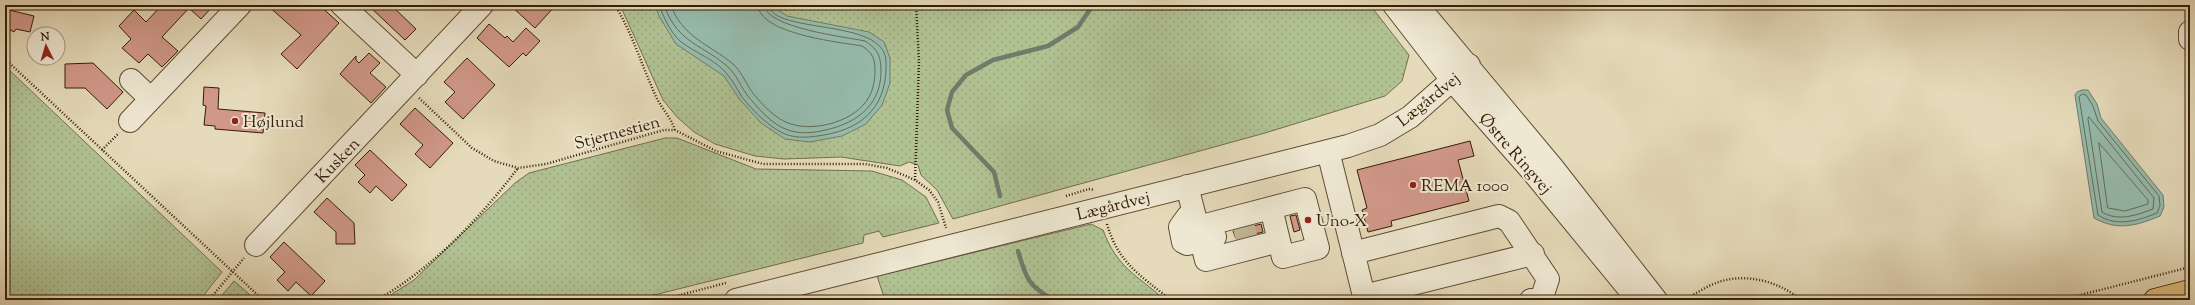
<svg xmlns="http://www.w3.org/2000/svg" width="2195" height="305" font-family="'Sorts Mill Goudy',serif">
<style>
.grass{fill:url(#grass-dots);stroke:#726f4c}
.water{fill:#96bbac;stroke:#6e7c6a}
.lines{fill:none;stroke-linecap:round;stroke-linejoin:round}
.shore{stroke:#646c59;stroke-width:1}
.stream{stroke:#6e7c6a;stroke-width:4.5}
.building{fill:#d19889;stroke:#331d06}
.minor-tunnel{stroke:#c1b495;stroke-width:22;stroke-dasharray:22 11;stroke-linecap:butt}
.minor-casing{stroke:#604c33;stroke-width:24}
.major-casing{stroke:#331d06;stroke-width:24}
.path{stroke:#331d06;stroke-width:2.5;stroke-dasharray:1 2;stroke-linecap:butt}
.minor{stroke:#eee7d2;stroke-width:22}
.major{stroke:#e2bd7c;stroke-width:22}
.poi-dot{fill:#8f2418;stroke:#eee7d2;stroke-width:1.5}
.labels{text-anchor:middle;stroke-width:4;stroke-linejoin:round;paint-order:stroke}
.street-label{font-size:17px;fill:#331d06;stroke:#eee7d2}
.poi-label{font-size:17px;fill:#331d06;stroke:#eee7d2;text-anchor:start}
</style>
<defs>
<pattern id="grass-dots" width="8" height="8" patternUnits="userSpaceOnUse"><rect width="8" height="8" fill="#b0c192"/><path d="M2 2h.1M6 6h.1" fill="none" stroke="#98a57c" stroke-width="1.8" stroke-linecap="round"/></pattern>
</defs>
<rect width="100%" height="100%" fill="#e5dab9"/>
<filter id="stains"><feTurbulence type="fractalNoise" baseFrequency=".005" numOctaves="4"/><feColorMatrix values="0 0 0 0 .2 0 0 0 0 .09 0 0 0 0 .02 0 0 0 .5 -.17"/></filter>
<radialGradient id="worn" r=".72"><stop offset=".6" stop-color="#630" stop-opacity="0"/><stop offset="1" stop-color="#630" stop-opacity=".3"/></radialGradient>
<path class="grass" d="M620 5H1370L1409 55 1402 81 1385 96 1265 133 953 219 937 190 921 175 918 165 909 162 900 166 841 157 784 159 755 156 715 144 694 132 677 117 663 100Z
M5 66 222 272 200 300H5Z
M665 138H677L756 169 872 171 902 180 926 197 939 223 883 237 879 231 864 235 863 243 634 300H383L414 280 515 183 529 173Z
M1091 224 1103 230C1117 268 1137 275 1165 300H885L877 276Z
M234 281 256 300H218Z"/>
<path class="water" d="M655 5H771L787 16 869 32 884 42 890 58V83L882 105 866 124 842 136 810 142 785 139 761 123 740 100 724 76 676 44 659 16Z
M2082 90H2088L2097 104 2101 118 2163 195 2164 207 2160 216C2136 226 2117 231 2094 218L2075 95 2077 92Z"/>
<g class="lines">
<path class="shore" d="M659 5C663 16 671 33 680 41 695 53 715 59 727 74 733 81 737 89 742 97 753 111 769 127 785 134 797 139 812 137 824 135 865 128 888 104 886 61 884 17 772 35 769 5
M664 5C678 45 704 44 730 69 737 76 741 87 747 95 757 107 772 125 788 130 799 134 811 133 821 131 853 125 880 108 881 73 881 57 879 50 865 41 846 37 766 28 764 5
M671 5C681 36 710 45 733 64 740 70 745 81 750 89 759 102 776 120 791 124 816 132 856 121 869 97 873 90 875 80 875 71 875 59 873 53 862 46 839 42 759 34 758 5
M2083 94 2086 95 2093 106 2098 121 2159 196 2160 206 2157 213C2138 221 2116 227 2098 215L2079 97Z
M2089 117 2154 198 2153 209C2137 215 2118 222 2102 212L2088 119Z
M2099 143 2148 200V204L2125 211 2108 208Z"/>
<path class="stream" d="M1000 196 994 172 952 128 947 110 952 92 966 75 993 60 1048 46 1078 27 1093 5
M1018 251C1026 278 1028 286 1054 300"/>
</g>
<path class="building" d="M162 5H214L201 19 189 8 162 37 178 51 162 67 148 54 139 63 122 48 131 39 119 26 134 10 146 22Z
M267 5H319L339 23 297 69 281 54 301 35Z
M368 5H391L416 29 405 40Z
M510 5H556L535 28Z
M5 9 34 16 30 32 16 29 14 32 5 27Z
M489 24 505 38 507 36 513 42 526 28 540 41 526 56 523 53 509 67 477 38Z
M369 53 380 63 370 73 386 87 371 103 340 74 356 56V60L359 63Z
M467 58 495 85 463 119 445 102 455 92 444 82Z
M93 63 123 92 107 109 85 88H65V64Z
M204 87 219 88 218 109 265 113 263 133 215 129V126L204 125 206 106 203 105Z
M415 108 453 143 430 168 415 154 423 145 400 124Z
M1470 141 1474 156 1458 160 1469 201 1391 221 1392 226 1368 232 1362 210 1367 208 1357 170Z
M370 150 407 185 392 201 376 186 370 193 358 182 365 175 355 165Z
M327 198 354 223 355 244H336V232L314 212Z
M1296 215 1300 230 1294 232 1290 216Z
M1261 224 1263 232 1236 239 1233 231Z
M284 242 325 281 311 296 296 282 288 291 277 280 285 272 270 257Z"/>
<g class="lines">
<path class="minor-tunnel" d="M1234 233 1261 226"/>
<defs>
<path id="minor" d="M342 5 417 75
M1394 5 1452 80 1532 171 1638 300
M1417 5 1553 168 1656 300
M2190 32V39
M131 80 151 99
M130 121 240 5
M1328 151 1365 300
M1187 186 1206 260 1279 241 1271 208
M1194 214 1188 216 1180 227 1183 242 1187 244 1215 237
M1198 227 1305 199 1318 248 1283 257 1279 241
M256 245 482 5
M1353 253 1499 216 1509 221 1548 279 1542 297 1531 300
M1364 296 1533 254
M736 300 1348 146 1380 135 1410 117 1469 65"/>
<path id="major" d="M2155 300 2190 291"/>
</defs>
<use href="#minor" class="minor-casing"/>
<use href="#major" class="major-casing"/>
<path class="path" d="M615 5C632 33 641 63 654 92 659 106 670 115 675 130
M5 59 263 300
M419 98 472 148 494 161 518 168 546 164 664 130H675L716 151 763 164H865L887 168 915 180 929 190 938 202 946 228
M102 150 119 133
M915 180 919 62 916 5
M1066 196 1089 189 1094 190
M1107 224C1118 263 1141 276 1171 300
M1691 296C1699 292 1707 286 1716 283 1744 272 1779 281 1801 300
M209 300 244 258
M377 300C433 268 480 218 518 168
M661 300 726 283
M2061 300 2190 267"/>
<use href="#minor" class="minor"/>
<use href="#major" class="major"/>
</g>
<g class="poi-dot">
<circle cx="235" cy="121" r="4"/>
<circle cx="1413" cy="185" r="4"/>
<circle cx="1308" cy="220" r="4"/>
</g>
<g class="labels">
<g class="street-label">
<text transform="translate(1428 99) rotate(-39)" y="6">Lægårdvej</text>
<text transform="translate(617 132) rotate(-15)" y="6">Stjernestien</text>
<text transform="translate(1516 153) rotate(49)" y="6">Østre Ringvej</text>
<text transform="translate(337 160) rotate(-46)" y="6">Kusken</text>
<text transform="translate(1113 205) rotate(-14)" y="6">Lægårdvej</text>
</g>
<g class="poi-label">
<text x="243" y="127">Højlund</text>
<text x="1421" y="191">REMA 1000</text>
<text x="1316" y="226">Uno-X</text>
</g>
</g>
<rect width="2195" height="305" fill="none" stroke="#e5dab9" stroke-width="20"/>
<rect x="6" y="6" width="2183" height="293" fill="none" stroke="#331d06" stroke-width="2"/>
<rect x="10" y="10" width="2175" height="285" fill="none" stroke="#331d06"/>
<g transform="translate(46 46) rotate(355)"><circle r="19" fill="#eee7d2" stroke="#a39680"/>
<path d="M0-3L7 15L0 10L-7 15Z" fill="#8f2418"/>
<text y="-6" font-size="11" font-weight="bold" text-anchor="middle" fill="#331d06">N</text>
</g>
<rect width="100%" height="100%" filter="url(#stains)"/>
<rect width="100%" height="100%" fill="url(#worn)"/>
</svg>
